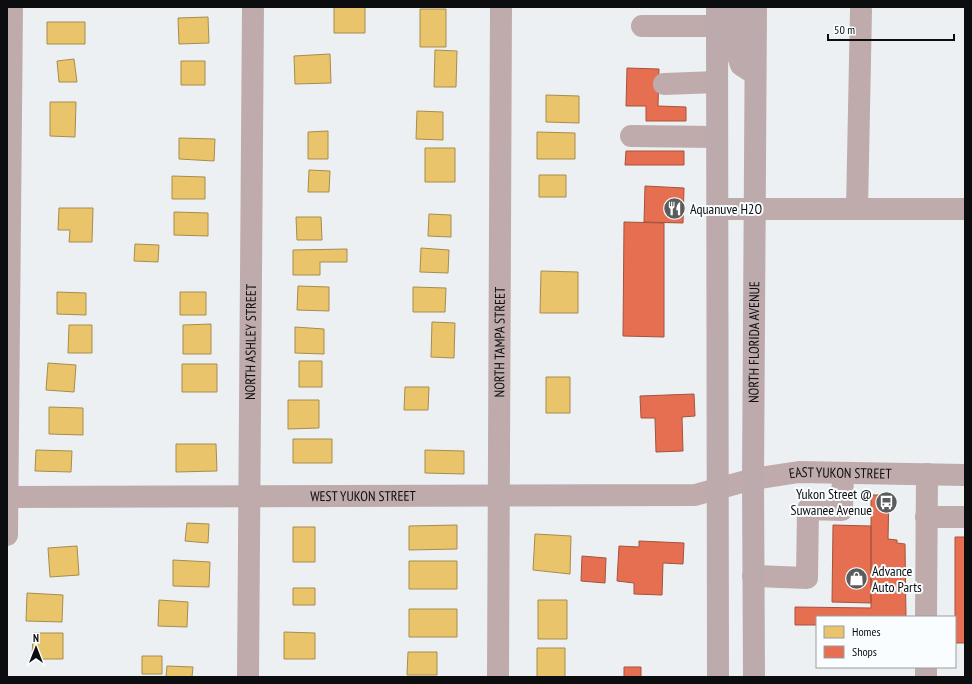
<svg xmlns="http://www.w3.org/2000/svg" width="972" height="684" font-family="'PT Sans Narrow',sans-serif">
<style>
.homes{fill:#e9c46a;stroke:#a68d4e}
.shops{fill:#e76f51;stroke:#a5523d}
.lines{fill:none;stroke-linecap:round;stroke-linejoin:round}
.minor{stroke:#bfabac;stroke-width:22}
.major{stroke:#bdaaad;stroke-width:22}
.labels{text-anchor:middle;stroke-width:4;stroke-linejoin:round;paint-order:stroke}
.poi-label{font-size:14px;fill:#0b0d0e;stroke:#fafdff;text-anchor:start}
.street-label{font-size:14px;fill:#0b0d0e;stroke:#fafdff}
</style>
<rect width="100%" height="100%" fill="#ecf0f2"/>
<path class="homes" d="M334 7H365V33H334Z
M420 9H446V47H420Z
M208 17 209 43 179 44 178 18Z
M47 22H85V44H47Z
M435 50 457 51 456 87H434Z
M330 54 331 83 295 84 294 56Z
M74 59 77 82H59L57 61Z
M181 61H205V85H181Z
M546 95 579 96V123L546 122Z
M50 102H76L75 137 50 136Z
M417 111 443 112V140L416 139Z
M328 131V159H308V132Z
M537 132 575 133V159H537Z
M179 138 215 139 214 161 179 159Z
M425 148H455V182H425Z
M309 170 330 171 329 192H308Z
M539 175H566V197H539Z
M172 176 205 177V199H172Z
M59 208H93L92 242H69L70 230H58Z
M174 212 208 213V236L174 235Z
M429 214 451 215V237L428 236Z
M296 217H321L322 240H297Z
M135 244 159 245 158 262 134 261Z
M421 248 449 250 448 273 420 272Z
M347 249V262H320V275H293V250Z
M541 271 578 272V313H540Z
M298 286 329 287V311L297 310Z
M413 287 446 288 445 312H413Z
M57 292 86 293V315L57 314Z
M180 292H206V315H180Z
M432 322 455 323 454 358 431 357Z
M211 324V354H183V325Z
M69 325H92V353H68Z
M295 327 324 329V354L295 353Z
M299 361H322V387H299Z
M48 363 76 365 74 392 46 390Z
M182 364H217V392H182Z
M546 377H570V413H546Z
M405 387H429L428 410H404Z
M288 400H319V428L288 429Z
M49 407 83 408V435L49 434Z
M293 439H332V463H293Z
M176 444H216L217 471 176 472Z
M36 450 72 451 71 472 35 471Z
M425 450 464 451V474L425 473Z
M187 523 209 524 208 543 185 541Z
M457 525V549L409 550V526Z
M293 527H315V562H293Z
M535 534 571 536 570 574 533 570Z
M77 546 79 575 50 577 48 548Z
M173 560 210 562 209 587 173 586Z
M409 561H457V589H409Z
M293 588H315V605H293Z
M27 593 63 595 62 622 26 621Z
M159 600 188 602 187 627 158 626Z
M538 600H567V639H538Z
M409 609H457V637H409Z
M284 632 315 633V659H284Z
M33 633H63V659H32Z
M537 648H565V677H537Z
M408 652H437V675H407Z
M142 656H162V674H142Z
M167 666 193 667 192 677H166Z"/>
<path class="shops" d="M627 68 659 69 658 106 686 107V121H646V106H626Z
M626 151H684V165H625Z
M645 186 684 188 683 223 644 222Z
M624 222 664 223V337L623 336Z
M694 394 695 416 682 417 683 451 656 452 655 418H641L640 396Z
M871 495H889L888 539 897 540V543L905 544 906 617H817V625H795V607L871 608Z
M833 525 871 526V603L832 602Z
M955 537H965V643H955Z
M639 541 684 543 683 564 663 563 662 595 634 594V583L617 581 619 546 639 547Z
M582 556 606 558 605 583 581 581Z
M624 667H641V677H624Z"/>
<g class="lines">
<g class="minor">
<path d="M642 26H717"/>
<path d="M664 84 717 82"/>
<path d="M631 136 717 137"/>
<path d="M754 209H965"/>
<path d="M857 209 861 10"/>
<path id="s1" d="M7 497 695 495 753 479 799 472 965 475"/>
<path d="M926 517H965"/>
<path d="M7 535 12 7"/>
<path d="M753 576 807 578 808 509 842 510 843 473"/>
<path d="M926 617 927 474"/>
<path id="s2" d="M248 677 253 7"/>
<path id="s3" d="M498 677 501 7"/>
<path d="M926 677V667"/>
</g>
<g class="major">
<path d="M717 7 718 677"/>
<path d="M737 7 738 56 741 65 755 74"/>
<path d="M717 209H754"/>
<path id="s4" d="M754 677 753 479 756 7"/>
</g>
</g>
<defs>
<symbol id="restaurant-disc" viewBox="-11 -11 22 22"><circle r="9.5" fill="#5a5c5e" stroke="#fafdff"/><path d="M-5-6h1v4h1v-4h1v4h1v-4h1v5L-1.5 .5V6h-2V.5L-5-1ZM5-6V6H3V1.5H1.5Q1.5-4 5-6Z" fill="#fff"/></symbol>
<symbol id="bus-disc" viewBox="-11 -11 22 22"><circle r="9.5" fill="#5a5c5e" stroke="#fafdff"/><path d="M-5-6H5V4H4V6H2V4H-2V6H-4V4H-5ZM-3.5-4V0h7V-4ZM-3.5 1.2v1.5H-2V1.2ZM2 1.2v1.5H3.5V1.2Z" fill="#fff"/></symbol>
<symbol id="shop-disc" viewBox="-11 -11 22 22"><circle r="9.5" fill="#5a5c5e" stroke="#fafdff"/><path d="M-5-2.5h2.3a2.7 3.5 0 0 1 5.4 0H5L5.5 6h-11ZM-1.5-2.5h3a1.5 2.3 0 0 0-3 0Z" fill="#fff"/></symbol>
</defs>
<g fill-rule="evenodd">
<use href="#restaurant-disc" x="662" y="196" width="25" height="25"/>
<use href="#bus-disc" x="874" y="490" width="25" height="25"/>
<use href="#shop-disc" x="844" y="566" width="25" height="25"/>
</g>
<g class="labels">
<g class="poi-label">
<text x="690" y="214">Aquanuve H2O</text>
<text x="872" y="499" text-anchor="end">Yukon Street @<tspan x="872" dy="16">Suwanee Avenue</tspan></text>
<text x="872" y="576">Advance<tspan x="872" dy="16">Auto Parts</tspan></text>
</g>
<g class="street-label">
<text dy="5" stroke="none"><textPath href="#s2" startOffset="335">NORTH ASHLEY STREET</textPath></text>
<text dy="5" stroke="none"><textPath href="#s3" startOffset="335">NORTH TAMPA STREET</textPath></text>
<text dy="5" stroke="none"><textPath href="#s4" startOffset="335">NORTH FLORIDA AVENUE</textPath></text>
<text dy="5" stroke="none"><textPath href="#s1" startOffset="836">EAST YUKON STREET</textPath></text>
<text dy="5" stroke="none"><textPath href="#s1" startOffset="356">WEST YUKON STREET</textPath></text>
</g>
</g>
<rect width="972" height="684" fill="none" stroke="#0b0d0e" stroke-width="16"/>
<rect x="816" y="616" width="140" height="52" fill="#fafdff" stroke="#9a9d9f"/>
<rect x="824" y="626" width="20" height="12" fill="#e9c46a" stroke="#9a9d9f"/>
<text x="852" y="636" font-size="12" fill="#0b0d0e">Homes</text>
<rect x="824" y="646" width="20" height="12" fill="#e76f51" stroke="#9a9d9f"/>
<text x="852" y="656" font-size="12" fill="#0b0d0e">Shops</text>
<g transform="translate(36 648)" stroke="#fafdff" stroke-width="3" paint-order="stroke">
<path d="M0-3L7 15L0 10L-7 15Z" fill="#0b0d0e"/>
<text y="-6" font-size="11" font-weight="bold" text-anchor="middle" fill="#0b0d0e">N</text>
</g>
<path d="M828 34v6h126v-6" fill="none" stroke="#0b0d0e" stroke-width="2"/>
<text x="834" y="34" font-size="12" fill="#0b0d0e" stroke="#fafdff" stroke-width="3" paint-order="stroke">50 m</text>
</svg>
